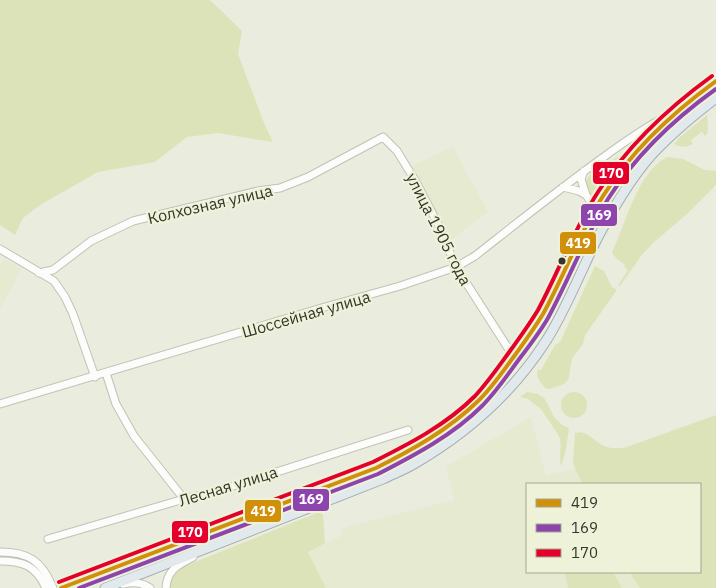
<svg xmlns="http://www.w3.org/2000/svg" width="716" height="588" font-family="'IBM Plex Sans',sans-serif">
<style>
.built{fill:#e6ead1}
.green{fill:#dde3b9}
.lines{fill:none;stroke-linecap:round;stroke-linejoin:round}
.minor-casing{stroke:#c0c2b6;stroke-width:9}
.major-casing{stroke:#a1aeb0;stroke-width:11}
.minor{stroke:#fcfcfa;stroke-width:7}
.major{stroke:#e2e9ec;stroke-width:9}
.bus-1-casing{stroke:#edf2d8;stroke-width:8}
.bus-2-casing{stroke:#edf2d8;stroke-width:8}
.bus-3-casing{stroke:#edf2d8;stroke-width:8}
.bus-1{stroke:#d09009;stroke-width:4}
.bus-2{stroke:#8e44ad;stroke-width:4}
.bus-3{stroke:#e4002b;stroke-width:4}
.bus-dot{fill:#34362c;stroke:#edf2d8;stroke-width:2}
.labels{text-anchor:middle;stroke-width:4.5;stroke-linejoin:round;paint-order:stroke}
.street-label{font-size:16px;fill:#34362c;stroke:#edf2d8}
.line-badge{stroke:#edf2d8;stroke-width:2}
.badge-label{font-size:14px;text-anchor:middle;font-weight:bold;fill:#fff}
</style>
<rect width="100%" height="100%" fill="#eaecde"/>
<path class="built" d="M453 147 488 212 449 241 412 166Z
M4 259 21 269 0 309V267Z
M531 417 546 475 575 469 583 484H527V572H620L621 574 630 573 640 588H326L307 551 344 535 341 529 346 527 454 500 446 467Z"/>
<path class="green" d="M0 0H210L242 31 238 54 264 123 273 142 218 133 187 137 155 162 98 172 40 205 23 218 15 235 0 225Z
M707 115 708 129 707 134 705 136 702 132 691 140 693 144C687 147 680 148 674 144L679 138Z
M628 150 617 163 595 195H590C584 186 583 182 591 174Z
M667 157 683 159 705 170 716 171V185L687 214 654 242 641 256 620 286 618 285 628 270 624 267 625 265 615 257 612 252C627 222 636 174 667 157Z
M595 266 604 271 612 287 617 290 585 335 583 344 573 357 571 363 569 377 568 380 564 384 550 389 545 388 539 380 537 375 538 369 541 370 555 345 560 342Z
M561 405a13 13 0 1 1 26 0a13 13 0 1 1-26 0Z
M527 392 538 394 545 399 554 417 562 425 569 428 566 449 562 464 561 465C558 456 563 446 559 436L541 409 528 399 520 397Z
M716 415V588H640L630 573 621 574 620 572H700V484H583L575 469 573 461 575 433C587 429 593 441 604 446 610 449 618 448 624 448Z
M319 512 323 515 325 543 308 552 326 588H170C169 576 176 572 185 566Z
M565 572H613L622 588H568Z"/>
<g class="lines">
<defs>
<path id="minor" d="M584 171 581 179 586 195 591 202 588 217
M563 187 579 191 586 195
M0 249 54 281 65 297 73 314 95 377
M39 273 53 270 91 241 133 221 258 191 280 188 308 177 383 137 397 151 416 182 438 224 456 267 508 348
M106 373 116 404 134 436 184 499
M0 404 318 309 400 286 456 267 475 256C517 223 558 190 601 159 624 142 647 126 672 113
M48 539 184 499 208 494 408 430
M0 552C29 552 42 561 53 588
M0 561C24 561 36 566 46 588
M123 584C133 582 141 582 150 588
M166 588C167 569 179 565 193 557"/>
<path id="major" d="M61 588 376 468C416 448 460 424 490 388 500 377 508 364 517 352 523 345 529 338 533 331 559 288 576 239 603 196 631 151 672 112 716 81
M105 588 383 479C393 474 404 470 414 464 466 434 513 392 546 341 567 308 581 270 599 235 615 205 634 172 658 148 676 130 696 113 716 98"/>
</defs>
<use href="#minor" class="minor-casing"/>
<use href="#major" class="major-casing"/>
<use href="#minor" class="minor"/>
<use href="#major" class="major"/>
<defs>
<path id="bus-1" d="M61 588 376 468C412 450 448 430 477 402 492 388 503 371 515 355 525 341 534 329 543 314 564 276 579 234 603 196 632 150 672 113 716 81"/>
<path id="bus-2" d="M79 588 378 474C415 455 453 435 482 406 497 391 508 374 520 358 530 345 540 332 548 318 569 279 585 237 608 199 636 155 674 119 716 89"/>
<path id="bus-3" d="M59 582 373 462C409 444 446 425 475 396 488 382 499 366 510 351 520 337 529 325 538 310 559 271 574 229 598 192 628 145 668 108 712 76"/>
</defs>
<use href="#bus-1" class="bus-1-casing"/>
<use href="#bus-2" class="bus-2-casing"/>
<use href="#bus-3" class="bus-3-casing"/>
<use href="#bus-1" class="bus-1"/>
<use href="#bus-2" class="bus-2"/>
<use href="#bus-3" class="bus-3"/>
</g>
<circle class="bus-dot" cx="562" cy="261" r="4.5"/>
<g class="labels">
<g class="street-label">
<text transform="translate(210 204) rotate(-13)" y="6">Колхозная улица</text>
<text transform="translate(439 229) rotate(63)" y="6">улица 1905 года</text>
<text transform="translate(306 314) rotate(-16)" y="6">Шоссейная улица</text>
<text transform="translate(228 486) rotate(-17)" y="6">Лесная улица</text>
</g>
</g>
<g class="line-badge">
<rect x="592" y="161" width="38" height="24" rx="5" fill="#e4002b"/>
<rect x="580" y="203" width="38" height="24" rx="5" fill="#8e44ad"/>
<rect x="559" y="231" width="38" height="24" rx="5" fill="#d09009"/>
<rect x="292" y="488" width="38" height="24" rx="5" fill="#8e44ad"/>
<rect x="244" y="499" width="38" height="24" rx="5" fill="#d09009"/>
<rect x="171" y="520" width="38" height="24" rx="5" fill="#e4002b"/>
</g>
<g class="badge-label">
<text x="611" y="178">170</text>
<text x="599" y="220">169</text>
<text x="578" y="248">419</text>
<text x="311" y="504">169</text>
<text x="263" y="516">419</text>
<text x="190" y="537">170</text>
</g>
<rect x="526" y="483" width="175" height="90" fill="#edf2d8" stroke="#a3a793"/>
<rect x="536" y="499" width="25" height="8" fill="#d09009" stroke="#a3a793"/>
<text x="571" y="508" font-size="15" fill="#34362c">419</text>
<rect x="536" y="524" width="25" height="8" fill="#8e44ad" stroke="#a3a793"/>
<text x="571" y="533" font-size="15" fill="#34362c">169</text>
<rect x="536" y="549" width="25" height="8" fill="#e4002b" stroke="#a3a793"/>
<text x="571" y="558" font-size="15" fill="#34362c">170</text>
</svg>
